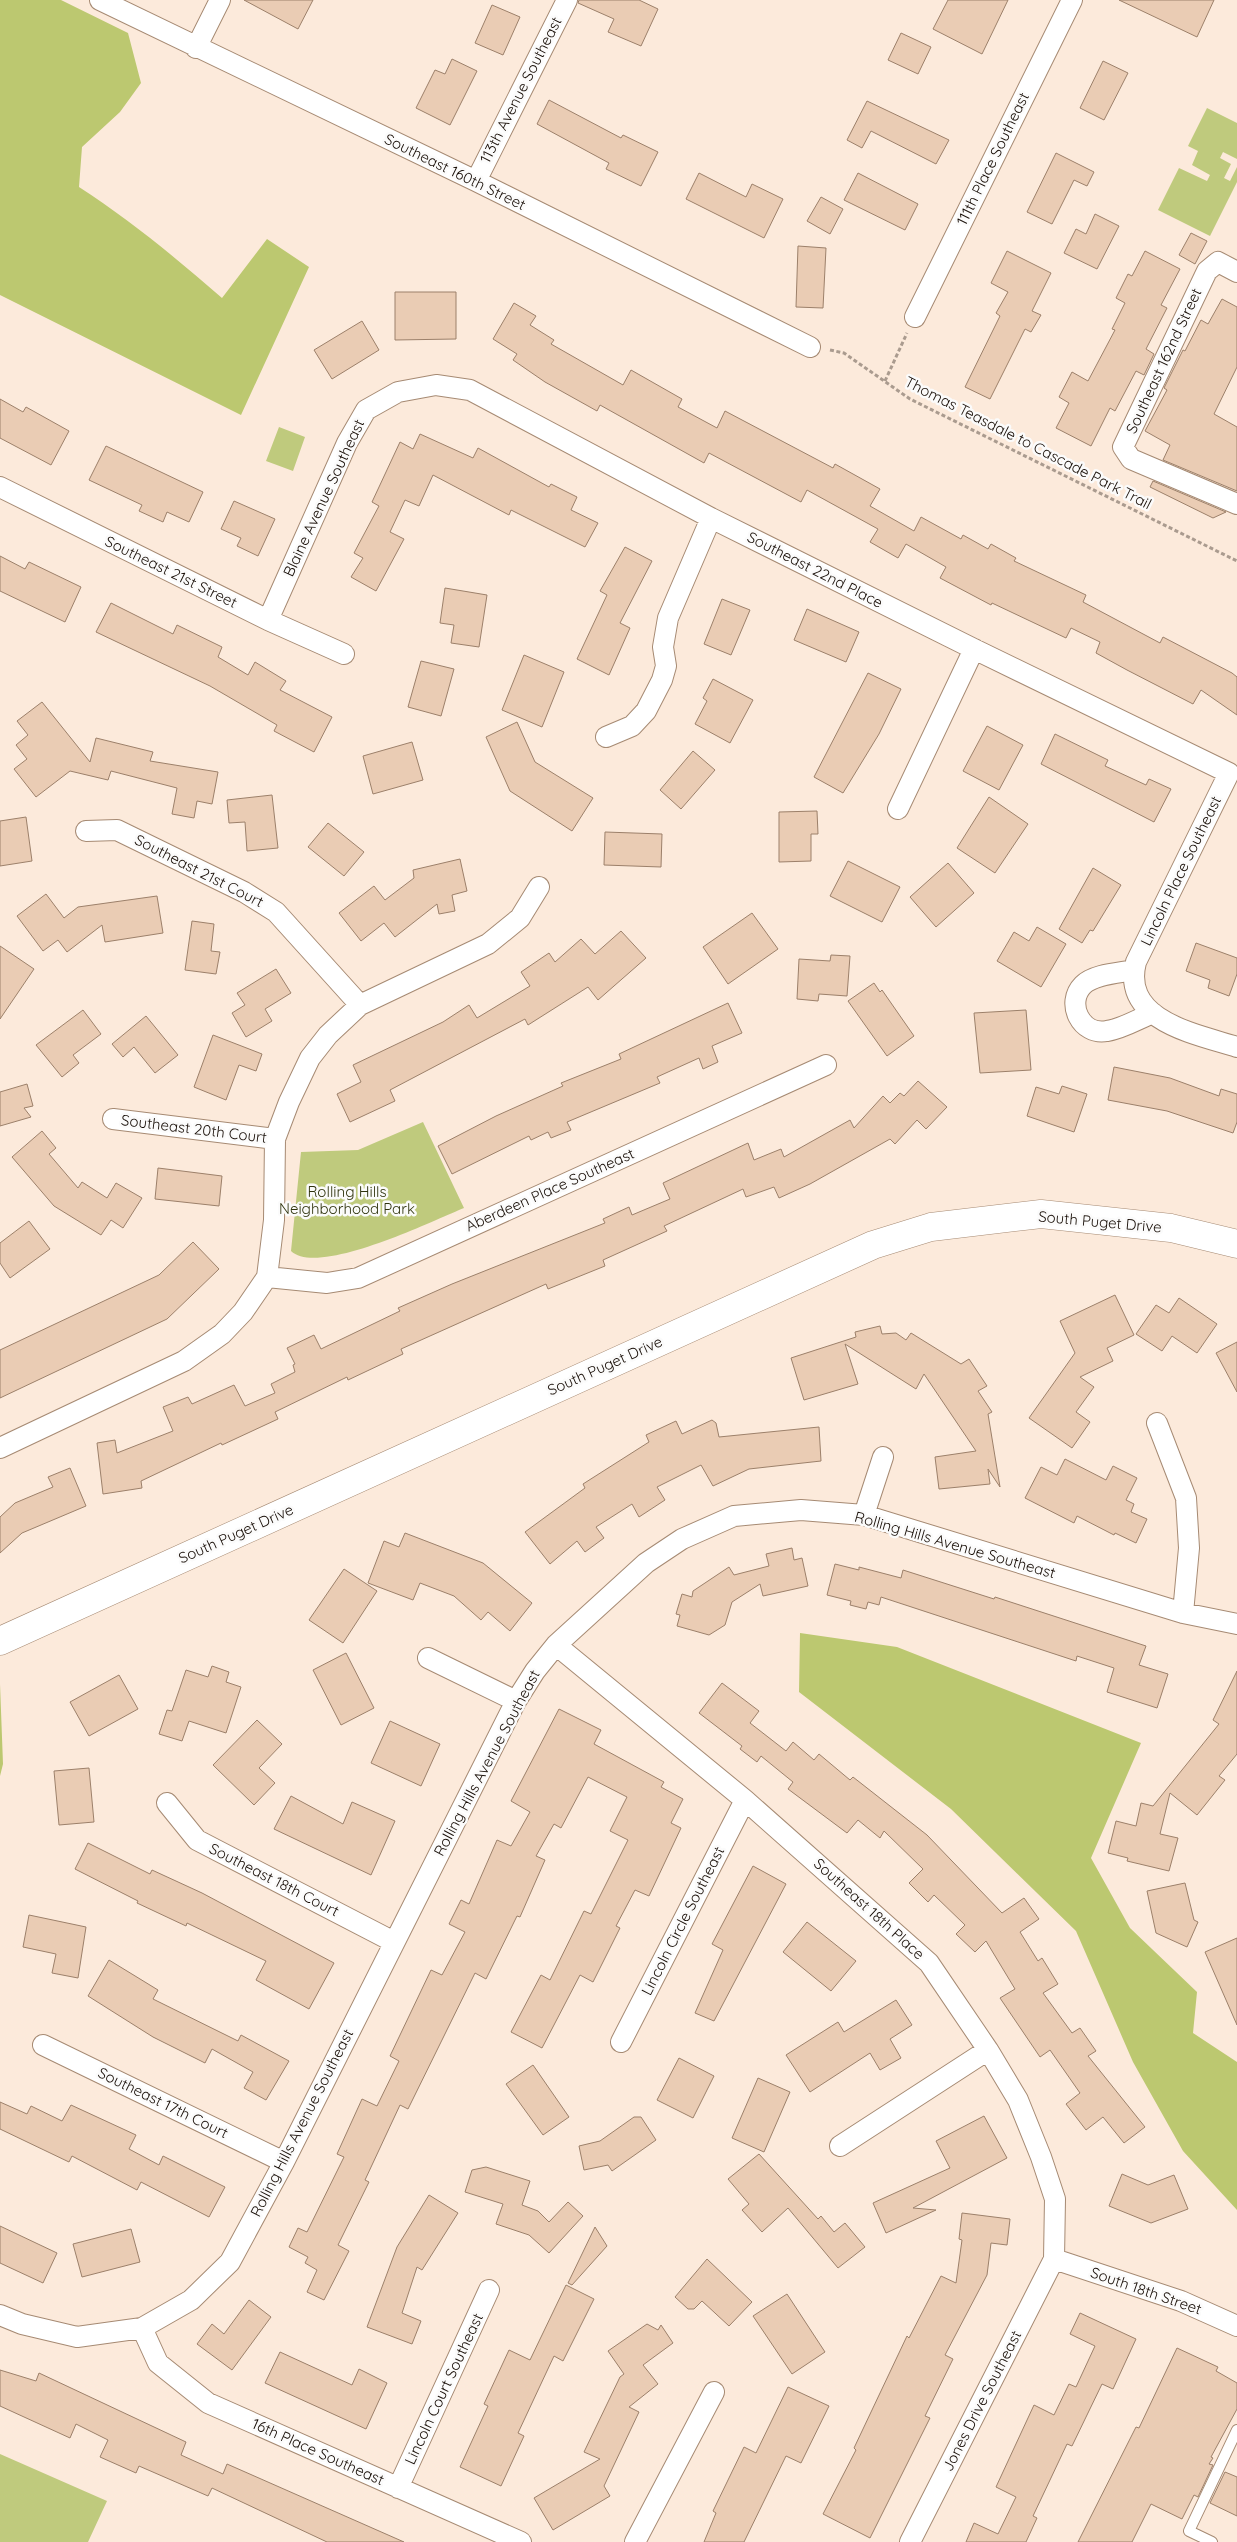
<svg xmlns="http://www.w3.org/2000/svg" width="1237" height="2542" font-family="Quicksand,sans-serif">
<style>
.green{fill:#bfca7d}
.forest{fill:#bcc870}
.building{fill:#eaccb4;stroke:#9c806a}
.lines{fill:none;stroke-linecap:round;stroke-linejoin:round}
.lane-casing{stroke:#a68a73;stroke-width:12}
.street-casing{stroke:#a68a73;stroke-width:22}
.secondary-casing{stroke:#a68a73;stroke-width:29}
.path{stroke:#aa9b8f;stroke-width:3;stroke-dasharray:4 2.5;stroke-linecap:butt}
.lane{stroke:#fff;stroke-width:10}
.street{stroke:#fff;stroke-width:20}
.secondary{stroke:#fff;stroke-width:28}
.labels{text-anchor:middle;stroke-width:5;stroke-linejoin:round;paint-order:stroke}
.street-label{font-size:15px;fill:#170d06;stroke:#fbfbfb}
.park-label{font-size:15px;fill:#2f330d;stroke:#fbfbfb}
</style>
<rect width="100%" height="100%" fill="#fceadb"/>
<path class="green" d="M1207 108 1237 123V159L1223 152 1220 158 1231 164 1224 178 1230 181 1237 167V182L1210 236 1158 210 1179 168 1207 181 1210 175 1192 165 1198 151 1188 146Z
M279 427 305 437 293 471 266 461Z
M423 1122 464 1208C432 1221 318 1277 291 1251L301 1152 358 1150Z
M0 2454 107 2501 88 2542H0Z"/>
<path class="forest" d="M0 0H61L128 33 141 83 120 112 82 147 79 187C130 220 176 258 222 298L267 239 309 267 241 415 0 295Z
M800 1633 897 1647 1141 1743 1091 1858 1130 1928 1197 1992 1193 2033 1237 2062V2210L1183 2151 1133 2062 1076 1931 951 1809 799 1692Z
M0 1684 3 1764 0 1776Z"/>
<path class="building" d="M244 0H313L298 29Z
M579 0H639L658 9 641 46 608 32 614 19 578 3Z
M948 0H1008L982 54 933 29Z
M1119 0H1214L1197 37Z
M492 5 520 17 503 55 475 43Z
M901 33 931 47 918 74 888 60Z
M452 59 477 71 450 125 416 108 435 70 445 74Z
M1103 61 1128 73 1104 120 1080 108Z
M549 100 621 138 623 135 658 152 641 186 606 169 609 163 537 124Z
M867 101 949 140 936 164 871 131 862 148 847 140Z
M1056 153 1094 172 1087 186 1074 180 1052 224 1027 212Z
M699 173 746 197 752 184 783 199 764 238 686 199Z
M858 173 918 204 905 230 844 200Z
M821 197 843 209 830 234 807 221Z
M1095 214 1119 226 1097 269 1064 253 1076 229 1086 234Z
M1191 233 1207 241 1195 264 1179 255Z
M798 246 826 248 823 308 796 307Z
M1007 251 1051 273 1032 311 1041 315 1031 332 1025 329 990 399 965 387 1000 316 996 313 1008 292 991 283Z
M1145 251 1180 269 1161 305 1167 308 1146 349 1154 354 1144 375 1136 371 1115 411 1110 408 1091 446 1056 428 1069 403 1059 397 1072 372 1088 381 1115 330 1112 329 1125 303 1116 298 1128 274 1132 276Z
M395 292H456V339L395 340Z
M1222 299 1237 307V367L1214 414 1237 427V491L1163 460 1170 445 1145 431 1167 390 1164 388 1183 350 1185 351 1201 320 1208 324Z
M514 303 536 316 530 325 554 340 551 344 623 385 631 370 682 399 678 407 717 428 725 411 833 468 835 464 880 489 870 506 914 531 921 517 961 539 963 535 988 549 991 544 1016 558 1014 561 1086 595 1083 602 1160 643 1163 637 1232 673 1237 677V715L1201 690 1193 704 1127 670 1096 653 1100 642 1071 628 1066 638 992 603 991 605 940 578 946 567 906 544 898 558 870 542 878 529 807 490 801 502 709 453 704 463 600 405 597 411 545 382 513 360 517 354 493 339Z
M362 321 379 350 332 379 314 350Z
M0 399 23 412 26 407 69 431 51 465 0 438Z
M420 434 473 458 478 448 549 487 551 484 577 497 571 510 598 523 585 547 511 510 509 515 433 475 419 506 405 500 390 532 404 539 376 591 351 577 363 558 354 553 379 506 372 502 400 442 413 449Z
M106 446 203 492 189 522 167 512 163 522 139 511 142 505 89 480Z
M1153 481 1226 512 1213 518 1150 487Z
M234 501 275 519 258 556 237 546 241 538 221 529Z
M625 547 652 561 620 623 630 628 609 675 577 659 607 595 600 591Z
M0 556 25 569 29 562 81 587 65 622 0 591Z
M445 588 487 595 479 647 451 643 454 625 440 623Z
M722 599 750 610 731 655 704 644Z
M111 603 173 634 177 625 222 647 218 657 248 675 255 662 286 681 280 690 332 717 314 752 274 731 277 725 210 686 96 632Z
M807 609 859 632 846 662 794 640Z
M524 655 564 672 542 727 502 710Z
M421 661 454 669 441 716 408 707Z
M868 673 901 689 879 734 843 793 814 777Z
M713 679 753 700 730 743 695 724 707 701 703 698Z
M42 702 90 762 96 738 153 752 150 761 218 772 212 804 197 801 194 818 172 814 177 788 111 771 108 780 70 771 36 797 14 769 27 759 16 745 28 735 17 721Z
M517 722 535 762 593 798 572 831 510 791 486 737Z
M987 726 1023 745 999 790 963 771Z
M1055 734 1108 760 1105 766 1146 785 1149 779 1171 789 1154 822 1041 764Z
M412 742 423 780 373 794 363 756Z
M693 751 715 770 681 809 660 790Z
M272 795 278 848 247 851 245 822 229 823 227 800Z
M989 797 1028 824 995 873 957 848Z
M817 811 818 834H811V861L779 862V812Z
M26 817 32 861 0 866V821Z
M328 823 364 852 344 876 308 847Z
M605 832 662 834 661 867 604 865Z
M460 859 467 891 452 895 455 911 439 914 437 904 395 937 384 923 361 941 339 913 374 886 385 900 414 878 413 870Z
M848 861 900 887 882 922 830 896Z
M948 863 974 893 936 927 910 897Z
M1093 868 1121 885 1093 931 1090 930 1082 943 1059 929Z
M46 894 64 918 78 907 157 896 163 933 105 942 102 925 67 952 58 940 43 951 17 916Z
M752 913 778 949 728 984 703 947Z
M192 921 214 924 211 951 220 952 216 974 185 970Z
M1037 927 1066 944 1041 987 997 961 1014 932 1029 941Z
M621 931 646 958 598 1000 588 987 528 1025 525 1019 390 1090 395 1101 350 1122 337 1094 361 1082 353 1065 443 1022 469 1005 477 1018 530 986 521 972 549 953 555 962 581 939 595 954Z
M1196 943 1237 958V974L1229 996 1208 988 1210 980 1186 971Z
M0 946 34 969 0 1019Z
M831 955 850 956 847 996 819 994 818 1001 797 999 799 959 830 961Z
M276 969 291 993 265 1009 272 1021 246 1037 232 1013 245 1005 237 993Z
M874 983 880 992 882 990 914 1036 887 1056 848 1001Z
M728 1003 742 1033 712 1046 718 1062 703 1069 699 1058 657 1077 660 1083 567 1122 571 1130 551 1138 548 1132 531 1140 529 1136 452 1174 438 1146 496 1116 563 1086 561 1083 621 1059 619 1054Z
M83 1010 101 1034 73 1055 79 1063 62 1077 36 1045Z
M1026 1010 1031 1070 980 1073 974 1013Z
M146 1016 178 1055 155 1073 134 1047 123 1057 112 1044Z
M213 1035 262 1054 256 1071 239 1065 226 1100 194 1087Z
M1114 1067 1170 1078 1219 1096 1221 1089 1237 1094V1122L1233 1133 1167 1111 1108 1100Z
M918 1081 947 1107 926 1129 917 1120 895 1144 890 1139 810 1184 779 1198 774 1187 746 1197 743 1189 664 1226 667 1231 603 1260 605 1266 548 1289 546 1284 401 1349 403 1354 348 1380 347 1377 275 1412 278 1419 222 1445 221 1443 141 1481 142 1488 103 1494 97 1443 115 1440 117 1453 173 1431 163 1407 188 1397 192 1404 234 1385 245 1406 275 1393 271 1384 295 1372 293 1365 295 1364 287 1348 314 1335 321 1349 400 1311 398 1308 452 1284 605 1223 603 1219 629 1207 632 1215 670 1199 663 1183 748 1143 754 1160 781 1149 784 1157 850 1120 854 1128 883 1096 890 1103 900 1093 904 1096Z
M27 1084 33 1106 24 1108 31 1117 0 1126V1092Z
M1062 1086 1087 1094 1074 1132 1027 1116 1036 1087 1059 1094Z
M42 1131 56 1148 49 1154 78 1188 82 1182 107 1198 116 1183 142 1198 123 1228 111 1220 101 1235 54 1206 12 1157Z
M158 1168 222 1176 219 1206 155 1199Z
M29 1221 50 1249 10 1278 0 1263V1243Z
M193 1242 219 1269 167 1319 0 1398V1350L159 1275Z
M1115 1295 1134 1335 1107 1348 1113 1361 1080 1377 1094 1387 1076 1412 1090 1422 1072 1448 1029 1418 1075 1353 1060 1321Z
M1179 1298 1217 1324 1197 1353 1172 1336 1162 1351 1136 1334 1156 1305 1169 1313Z
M880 1326 882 1334 896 1333 906 1340 911 1333 961 1364 969 1359 987 1386 978 1391 992 1412 988 1414 1000 1487 988 1469 990 1484 939 1489 935 1457 976 1451 924 1374 916 1389 845 1344 858 1384 804 1400 791 1358 856 1337 855 1332Z
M1237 1342V1392L1216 1353Z
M712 1420 716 1423 719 1437 819 1427 821 1461 749 1469 713 1486 701 1465 657 1487 665 1500 639 1517 632 1504 596 1527 604 1538 585 1552 577 1541 550 1564 525 1532 585 1488 583 1484 649 1442 646 1435 676 1421 682 1434Z
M1065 1459 1106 1480 1113 1466 1137 1478 1126 1500 1134 1504 1131 1512 1147 1519 1136 1543 1115 1533 1114 1535 1077 1516 1074 1523 1025 1498 1041 1467 1057 1475Z
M70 1468 86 1506 22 1533 0 1553V1517L15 1503 53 1487 48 1477Z
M405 1533 483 1563 532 1603 510 1631 488 1612 481 1620 454 1596 420 1583 413 1600 368 1583 384 1541 399 1547Z
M792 1548 794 1560 802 1558 808 1586 763 1596 760 1584 732 1602 725 1625 709 1635 677 1626 680 1615 676 1614 682 1594 692 1597 693 1591 729 1567 734 1575 769 1566 766 1554Z
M835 1564 859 1570V1567L901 1578 903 1570 994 1599 995 1597 1146 1646 1139 1665 1168 1674 1157 1708 1107 1692 1114 1668 1077 1656 1076 1661 881 1597 879 1605 868 1602 866 1609 850 1605 851 1601 827 1595Z
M344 1569 377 1591 343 1643 309 1620Z
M346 1653 374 1708 341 1725 313 1670Z
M212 1666 229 1672 226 1682 241 1687 226 1733 189 1721 182 1741 159 1734 167 1710 172 1711 186 1670 208 1677Z
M1237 1671V1754L1219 1776 1225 1780 1197 1815 1170 1793 1160 1834 1178 1838 1169 1871 1127 1861 1128 1858 1108 1853 1116 1821 1136 1826 1141 1803 1153 1806 1219 1724 1213 1720Z
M119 1675 138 1709 89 1736 70 1702Z
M722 1683 759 1711 750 1723 786 1751 793 1742 814 1760 819 1754 850 1780 853 1777 927 1835 1002 1913 1024 1898 1039 1919 1020 1932 1038 1961 1042 1958 1058 1984 1043 1993 1072 2033 1080 2028 1096 2051 1088 2056 1145 2127 1124 2143 1103 2117 1086 2130 1066 2104 1080 2093 1050 2050 1040 2057 1000 1998 1015 1989 986 1941 975 1952 956 1934 965 1925 934 1895 928 1902 909 1883 923 1869 884 1831 880 1838 858 1820 847 1833 788 1789 793 1782 761 1756 757 1762 740 1749 742 1746 699 1713Z
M559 1709 601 1730 594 1744 664 1782 661 1787 683 1799 671 1823 681 1828 649 1896 635 1890 616 1926 620 1928 593 1982 580 1975 542 2048 511 2032 541 1975 550 1980 584 1911 591 1914 628 1840 610 1831 627 1797 588 1777 561 1828 554 1824 536 1856 545 1860 520 1917 517 1916 486 1979 475 1973 408 2109 400 2105 365 2180 369 2182 338 2245 349 2251 324 2300 307 2292 317 2270 305 2263 308 2257 289 2247 298 2228 307 2232 344 2157 337 2154 362 2099 377 2106 399 2061 390 2056 431 1970 442 1975 465 1932 449 1924 461 1900 469 1904 497 1840 511 1846 530 1812 511 1801Z
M257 1720 282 1744 259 1768 275 1783 254 1805 213 1765Z
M390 1721 440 1744 421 1786 371 1763Z
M89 1768 94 1822 59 1825 54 1771Z
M291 1796 343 1824 352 1802 395 1821 371 1875 274 1829Z
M88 1843 150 1874 152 1870 202 1893 334 1963 309 2009 256 1980 266 1961 187 1923 186 1926 137 1903 138 1901 75 1869Z
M753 1866 786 1884 714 2021 695 2013 723 1950 712 1944Z
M1185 1883 1194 1920 1198 1922 1187 1947 1156 1933 1147 1891Z
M29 1915 86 1927 78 1978 52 1973 56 1954 23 1947Z
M807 1922 856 1961 831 1991 783 1952Z
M1237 1938V2025L1205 1952Z
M109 1960 158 1990 153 1999 238 2041 241 2035 289 2061 266 2100 244 2088 253 2072 212 2049 205 2063 153 2037 88 1996Z
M896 2000 912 2025 890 2039 901 2058 880 2070 870 2053 810 2092 786 2055 838 2022 844 2032Z
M679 2058 714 2076 693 2118 657 2100Z
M533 2065 569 2117 543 2135 506 2084Z
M758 2078 790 2092 764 2152 732 2138Z
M0 2102 27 2114 31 2106 62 2121 71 2105 136 2135 129 2149 159 2165 163 2156 225 2187 209 2217 141 2182 137 2190 72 2156 69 2162 0 2129Z
M984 2116 1007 2158 913 2208 936 2210 886 2233 873 2203 950 2168 936 2141Z
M634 2117H641L656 2140 612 2171 608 2165 584 2170 579 2146 600 2141Z
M759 2154 818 2219 821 2216 834 2232 845 2223 865 2247 838 2268 788 2208 762 2232 742 2210 749 2204 728 2179Z
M486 2167 530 2181 522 2205 538 2211 549 2222 568 2202 583 2216 549 2253 529 2235 496 2224 503 2204 465 2192 472 2170Z
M1122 2174 1148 2185 1174 2175 1188 2209 1151 2223 1109 2206Z
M429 2195 458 2213 422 2270 417 2267 402 2313 421 2321 412 2344 367 2327 397 2247Z
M962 2213 1010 2219 1007 2245 991 2243 987 2275 945 2355 953 2359 925 2416 930 2418 870 2538 823 2514 856 2450 854 2448 907 2336 909 2338 941 2276 956 2283 962 2240 959 2239Z
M0 2226 57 2253 43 2283 0 2263Z
M595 2227 607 2246 572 2285 568 2283Z
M131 2229 140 2262 82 2277 73 2244Z
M707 2259 752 2302 729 2326 702 2301 694 2309H688L675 2297Z
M566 2285 594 2299 563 2361 554 2356 518 2433 524 2436 501 2486 460 2467 488 2406 484 2404 509 2350 530 2360Z
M787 2294 825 2352 792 2374 753 2316Z
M249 2300 271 2317 232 2370 197 2344 212 2324 224 2334Z
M1080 2313 1136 2339 1113 2389 1102 2384 1072 2446 1067 2444 1033 2516 1037 2518 1026 2542H966L974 2523 998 2534 1016 2497 996 2487 1034 2405 1054 2415 1069 2384 1076 2387 1095 2346 1070 2334Z
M647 2324 658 2330 661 2325 673 2343 643 2365 658 2384 629 2407 639 2412 604 2486 610 2496 553 2530 534 2498 600 2459 584 2452 620 2377 624 2374 608 2351Z
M1177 2348 1218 2367 1216 2371 1237 2383V2409L1211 2457 1213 2458 1209 2464 1213 2465 1198 2497 1194 2495 1182 2519 1151 2504 1132 2542H1078L1136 2427 1139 2428Z
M280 2352 352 2385 359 2369 387 2383 366 2429 265 2383Z
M0 2370 36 2381 39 2373 186 2442 181 2455 223 2474 227 2464 404 2542H327L212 2488 208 2496 139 2466 136 2473 100 2457 108 2440 76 2424 70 2438 0 2406Z
M788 2387 829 2406 801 2463 786 2456 744 2542H704L716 2513 713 2511 744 2447 756 2453Z
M1225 2472 1237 2477V2516L1210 2503Z"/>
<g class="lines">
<defs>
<path id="lane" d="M1212 2542 1189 2531 1237 2430"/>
<path id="street" d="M100 0 476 181 810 347
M196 48 220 0
M476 181 567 0
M1237 272 1218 262 1207 271 1123 447 1131 459 1237 504
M915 317 1072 0
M0 487 268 620 344 654
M268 620 347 443 366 410 398 392 436 385 470 390 711 518 974 649 1229 773 1136 962C1121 1021 1196 1034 1237 1047
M606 737 632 726 646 711 662 680 666 666 663 647 668 618 711 518
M898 809 974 649
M86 831 117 830 244 892 276 912 360 1005
M1134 970C1119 973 1094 974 1083 985 1065 1003 1081 1036 1107 1031 1122 1029 1138 1019 1153 1013
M113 1119 275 1139
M267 1277 327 1283 358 1278 826 1065
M1157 1423 1186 1498 1189 1548 1183 1613
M0 1448 184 1361 222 1334 243 1312 267 1277 274 1220 275 1139 289 1102 310 1058 328 1035 360 1005 488 944 520 918 539 887
M864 1515 883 1457
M556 1645 745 1800 929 1963 988 2050 1018 2100 1041 2157 1055 2199 1054 2259 910 2542
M428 1658 516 1701
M167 1803 197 1840 394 1942
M621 2042 745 1800
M43 2045 284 2162
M840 2146 988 2050
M1054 2259 1181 2301 1237 2326
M0 2315 22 2324 77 2337 142 2328 191 2300 230 2262 284 2162 516 1701 535 1671 556 1645 646 1563 682 1539 734 1516 801 1510 864 1515 1183 1613 1237 1624
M142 2328 158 2363 208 2403 521 2542
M398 2488 489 2290
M635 2542 714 2392"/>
<path id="secondary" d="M0 1641 873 1245 931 1227 1041 1214 1171 1228 1237 1244"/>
</defs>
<use href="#lane" class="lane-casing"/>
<use href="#street" class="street-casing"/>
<use href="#secondary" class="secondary-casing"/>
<path class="path" d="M830 350 844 353 910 399 1237 561
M885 381 907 333"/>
<use href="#lane" class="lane"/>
<use href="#street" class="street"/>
<use href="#secondary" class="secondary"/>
</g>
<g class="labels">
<g class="street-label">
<text transform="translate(521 90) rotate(-63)" y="5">113th Avenue Southeast</text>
<text transform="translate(993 159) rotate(-64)" y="5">111th Place Southeast</text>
<text transform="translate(455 172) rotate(26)" y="5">Southeast 160th Street</text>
<text transform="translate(1164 361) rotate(-65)" y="5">Southeast 162nd Street</text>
<text transform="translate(1028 443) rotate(27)" y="5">Thomas Teasdale to Cascade Park Trail</text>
<text transform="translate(324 498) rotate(-65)" y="5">Blaine Avenue Southeast</text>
<text transform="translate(815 570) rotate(27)" y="5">Southeast 22nd Place</text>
<text transform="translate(171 572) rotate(26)" y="5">Southeast 21st Street</text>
<text transform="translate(199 871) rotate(27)" y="5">Southeast 21st Court</text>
<text transform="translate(1181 871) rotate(-64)" y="5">Lincoln Place Southeast</text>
<text transform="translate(194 1129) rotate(7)" y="5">Southeast 20th Court</text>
<text transform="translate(550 1190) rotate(-24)" y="5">Aberdeen Place Southeast</text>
<text transform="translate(1100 1222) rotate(5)" y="5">South Puget Drive</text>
<text transform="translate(605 1366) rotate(-24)" y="5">South Puget Drive</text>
<text transform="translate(236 1534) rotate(-24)" y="5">South Puget Drive</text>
<text transform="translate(955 1545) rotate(16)" y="5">Rolling Hills Avenue Southeast</text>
<text transform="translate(487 1763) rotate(-62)" y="5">Rolling Hills Avenue Southeast</text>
<text transform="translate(274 1880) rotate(27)" y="5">Southeast 18th Court</text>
<text transform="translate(869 1909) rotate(42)" y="5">Southeast 18th Place</text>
<text transform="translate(683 1921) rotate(-63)" y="5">Lincoln Circle Southeast</text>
<text transform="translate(163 2103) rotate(26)" y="5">Southeast 17th Court</text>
<text transform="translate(302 2123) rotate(-63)" y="5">Rolling Hills Avenue Southeast</text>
<text transform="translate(1146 2291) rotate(19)" y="5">South 18th Street</text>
<text transform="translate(444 2389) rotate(-65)" y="5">Lincoln Court Southeast</text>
<text transform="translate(982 2401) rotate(-63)" y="5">Jones Drive Southeast</text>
<text transform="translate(318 2452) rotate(24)" y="5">16th Place Southeast</text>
</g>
<g class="park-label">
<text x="347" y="1197">Rolling Hills<tspan x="347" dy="17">Neighborhood Park</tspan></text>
</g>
</g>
</svg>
